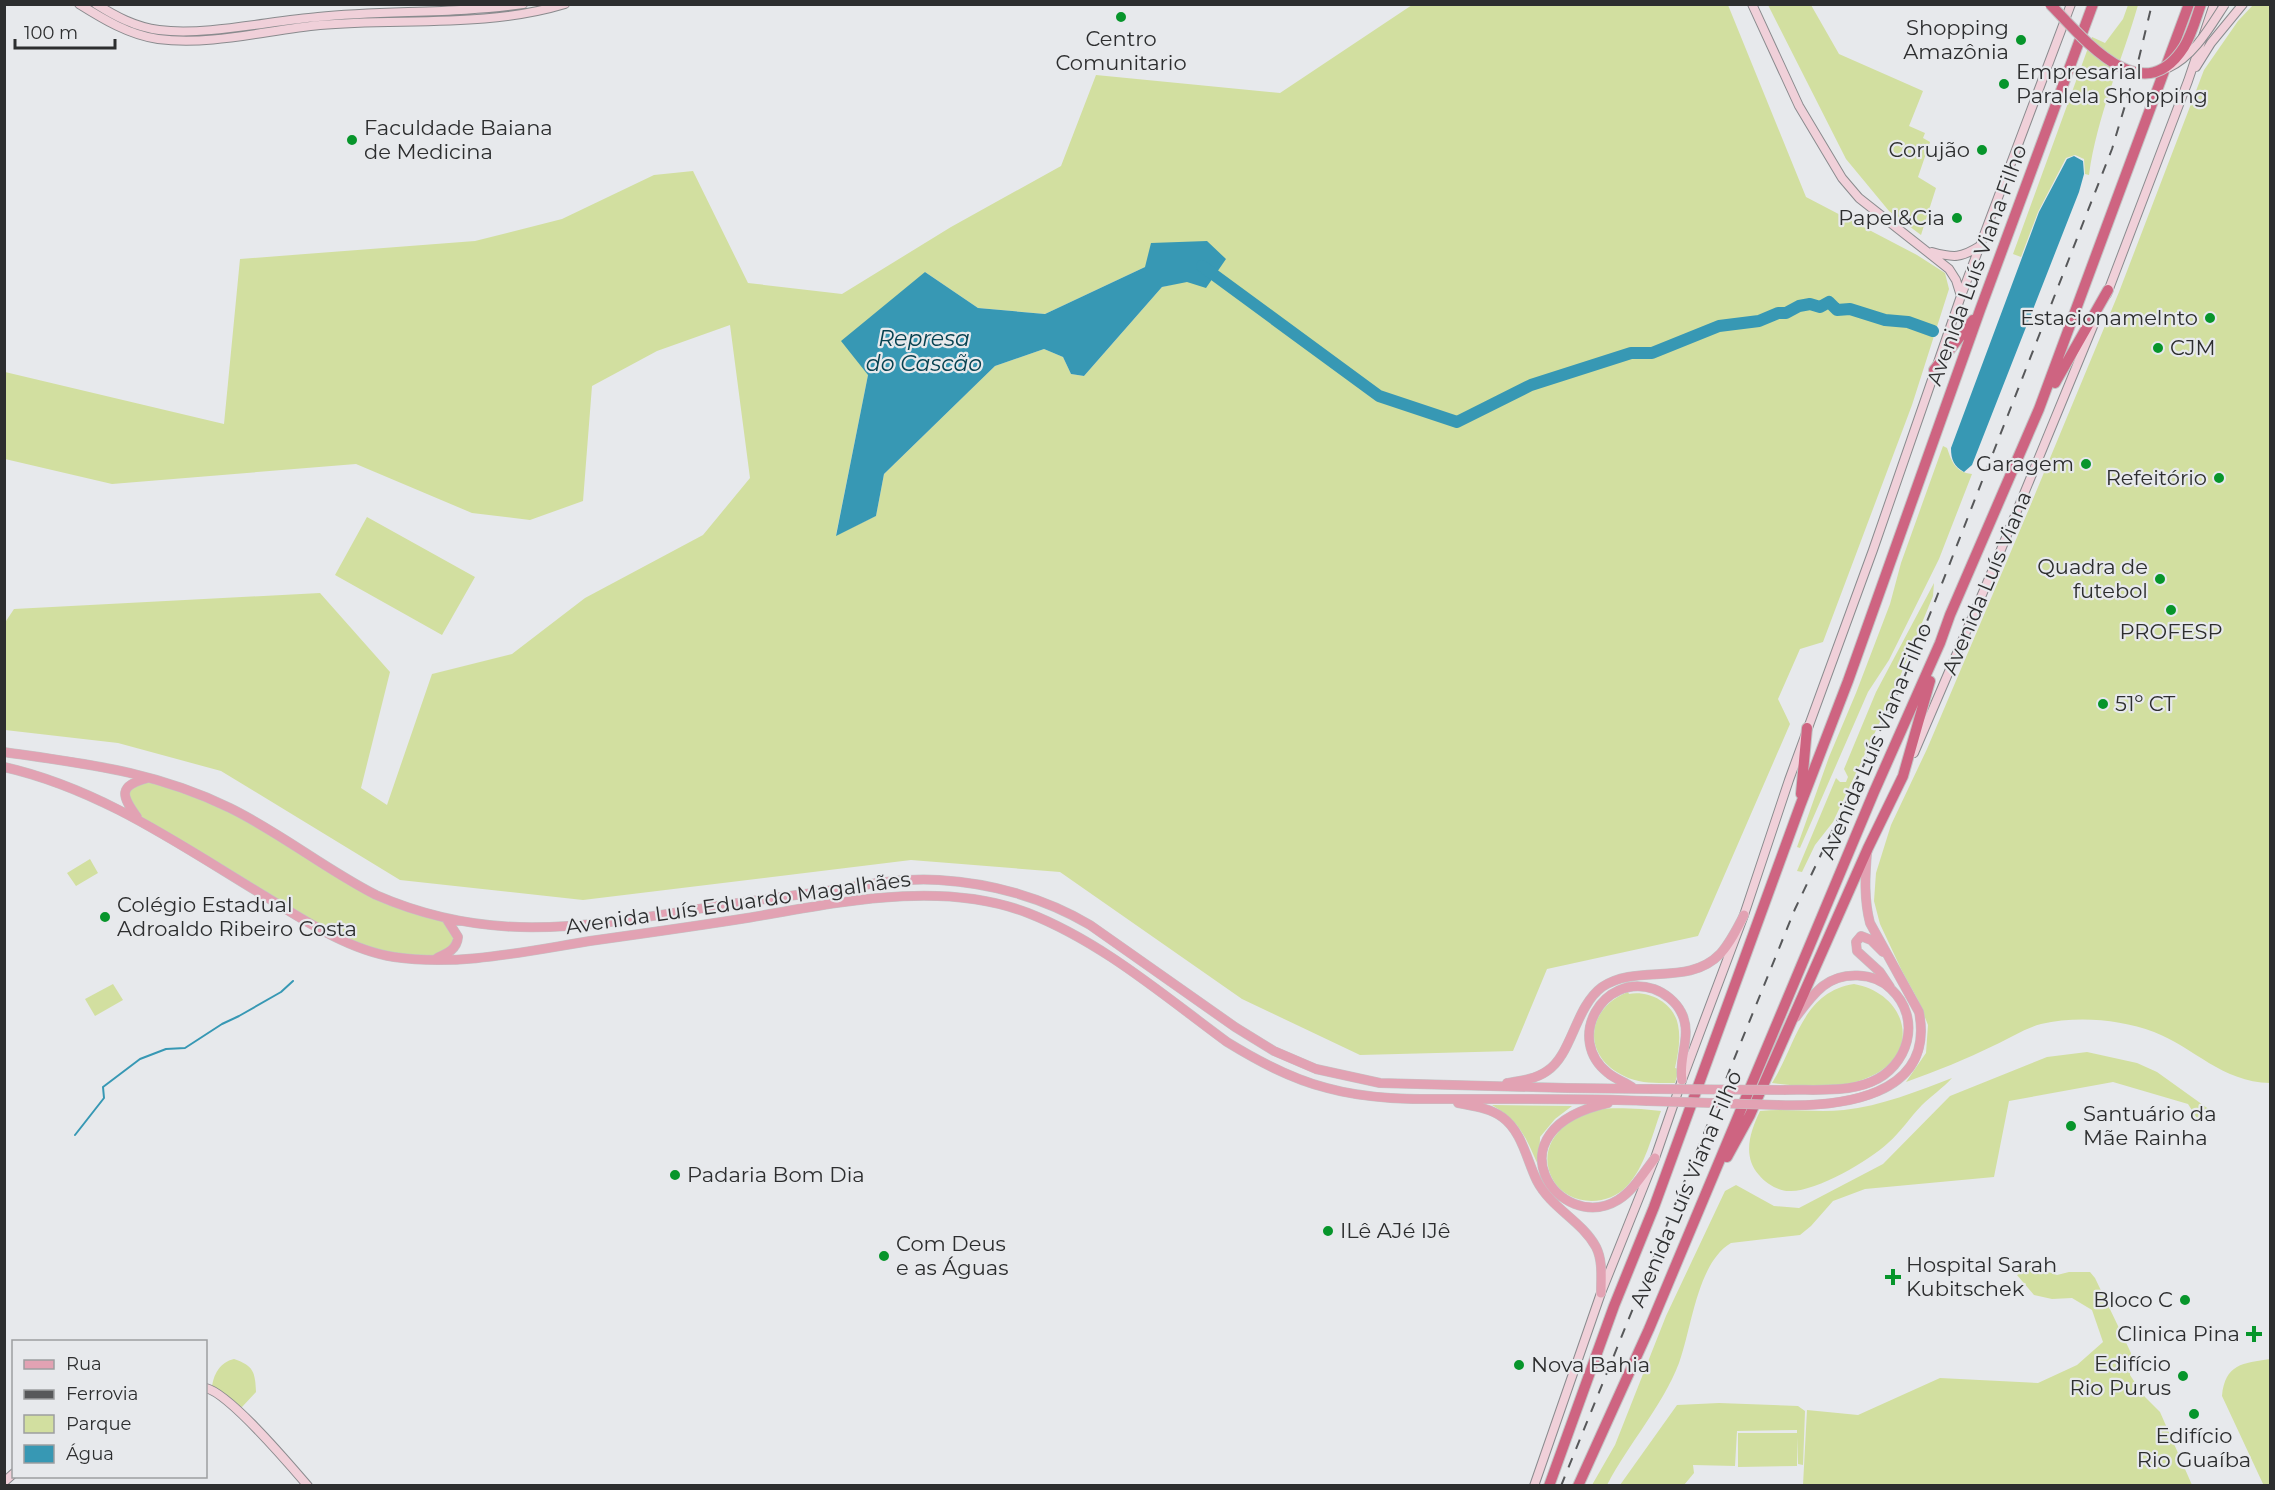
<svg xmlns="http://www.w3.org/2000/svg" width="2275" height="1490" font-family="Montserrat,sans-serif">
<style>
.green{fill:#d2dfa0;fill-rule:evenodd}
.water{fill:#3798b4}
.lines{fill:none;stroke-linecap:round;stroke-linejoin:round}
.stream{stroke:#3798b4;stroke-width:2}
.river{stroke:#3798b4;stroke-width:12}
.secondary-casing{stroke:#8a8b8e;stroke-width:10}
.primary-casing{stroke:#c4c4c5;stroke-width:10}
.highway-casing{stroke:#c4c4c5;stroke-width:12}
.secondary{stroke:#f0d0d9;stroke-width:8}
.primary{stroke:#e2a2b3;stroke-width:9}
.highway{stroke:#ce6481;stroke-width:10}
.rail{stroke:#57585a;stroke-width:2;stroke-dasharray:10 10;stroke-linecap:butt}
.secondary-bridge-casing{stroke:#8a8b8e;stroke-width:10;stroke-linecap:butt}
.primary-bridge-casing{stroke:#c4c4c5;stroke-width:10;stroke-linecap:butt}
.highway-bridge-casing{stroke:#c4c4c5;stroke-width:12;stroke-linecap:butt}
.secondary-bridge{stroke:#f0d0d9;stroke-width:8}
.primary-bridge{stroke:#e2a2b3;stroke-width:9}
.highway-bridge{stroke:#ce6481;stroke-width:10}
.poi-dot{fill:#07952b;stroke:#e7e9ec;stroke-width:2}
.labels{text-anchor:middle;stroke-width:4.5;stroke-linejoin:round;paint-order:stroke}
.poi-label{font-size:21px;fill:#2d2e2f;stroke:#e7e9ec;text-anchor:start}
.street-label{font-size:21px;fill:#2d2e2f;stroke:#e7e9ec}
.water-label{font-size:22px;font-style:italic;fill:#074251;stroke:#e7e9ec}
</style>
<rect width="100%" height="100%" fill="#e7e9ec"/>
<path class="green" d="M1412 5H1728L1806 197 1917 255 1945 273 1949 289 1912 405 1823 642 1800 649 1778 699 1790 724 1698 936 1547 969 1513 1051 1360 1055 1242 999 1060 872 911 860 583 900 400 880 221 771 118 743 5 730 4 624 14 609 320 593 390 672 361 788 387 805 432 674 512 654 585 598 703 535 750 478 730 325 657 351 592 386 583 501 530 520 472 513 356 464 112 484 5 459V372L224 424 240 259 475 241 562 219 654 175 693 171 748 283 842 294 951 227 1061 166 1096 75 1280 93ZM1145 267 1187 281 1162 287 1084 376 1071 374 1063 357 1044 349 995 366 884 474 876 516 836 535 868 375 925 272 978 308 1045 314Z
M1768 5H1811L1839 54 1923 91 1909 126 1925 133 1923 138 1930 142 1918 177 1936 188 1921 235 1889 211 1846 159Z
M2128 5H2138C2122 61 2097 116 2089 175L2085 174 2084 159 2075 155 2066 158 2038 212 2021 257 2013 254 2092 37 2105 43 2123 19Z
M2253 5H2270V1083C2222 1082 2195 1048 2154 1032 2119 1019 2077 1016 2041 1024 2026 1028 2010 1038 1995 1045 1966 1059 1937 1071 1906 1082L1926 1053 1928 1025 1918 1000 1902 971 1880 924 1874 901 1876 873 1891 825 1927 749 2026 516 2119 292 2204 70 2238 21Z
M1943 446 1947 448C1952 462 1955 472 1972 474L1939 559 1889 660 1868 692 1800 848 1797 847 1829 757 1856 693 1890 604 1901 563Z
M367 517 475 577 442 635 335 575Z
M1934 583 1933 596 1892 696 1833 822 1815 845 1802 872 1797 871 1836 778 1840 782H1846L1848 777 1844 769 1876 692Z
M143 779 201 795 358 886 446 918 458 937 441 956H390L314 926 137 818 126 788Z
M90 859 98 873 76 886 67 873Z
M113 984 123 1000 95 1016 85 999Z
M1854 984C1909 994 1923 1056 1867 1078 1839 1090 1801 1087 1772 1083 1796 1045 1802 992 1854 984Z
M1628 992 1629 994C1649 990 1674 1003 1678 1025 1681 1039 1678 1054 1675 1068L1679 1069 1675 1083C1657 1083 1640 1084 1624 1076 1581 1056 1586 1008 1628 992Z
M2087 1052 2137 1063 2157 1072 2210 1110V1119L2200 1123 2188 1104 2113 1082 2009 1101 1994 1177 1865 1189 1833 1201 1811 1226 1800 1235 1731 1243C1697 1263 1692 1328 1679 1363 1662 1407 1629 1443 1607 1485H1592L1615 1445 1666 1316 1725 1191 1736 1185 1774 1206 1799 1208 1883 1164 1950 1096 2047 1057Z
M1952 1078C1943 1088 1931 1096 1922 1105 1910 1117 1901 1132 1888 1143 1869 1161 1817 1191 1791 1191 1780 1192 1766 1184 1759 1175 1742 1156 1750 1132 1760 1111 1788 1108 1816 1113 1844 1110 1881 1106 1918 1091 1952 1078Z
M1492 1105 1572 1106 1555 1119 1540 1137 1539 1167C1525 1137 1522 1123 1492 1105Z
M1641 1109 1661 1111C1652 1135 1645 1167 1627 1186 1607 1208 1566 1206 1552 1178 1535 1143 1568 1116 1599 1110 1612 1107 1627 1109 1641 1109Z
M2034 1267 2057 1275 2069 1272H2090L2095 1278 2131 1353 2130 1375 2143 1395 2160 1412 2192 1485H1803L1807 1410 1858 1415 1940 1378 2038 1383 2077 1365 2103 1342 2092 1310 2072 1298 2052 1299 2034 1295 2017 1275Z
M234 1359C254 1366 255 1372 256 1392L242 1407 238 1406 212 1388C213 1375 220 1362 234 1359Z
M2270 1359V1485L2264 1486 2222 1396C2225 1364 2243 1363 2270 1359Z
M1719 1403 1798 1406 1805 1411 1803 1465 1798 1464 1797 1437V1466L1738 1467V1433H1797V1430L1737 1431 1735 1466 1693 1465 1694 1473 1684 1485H1620L1677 1405Z"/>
<path class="water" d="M2074 156 2083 161 2084 174 2079 192 1972 465 1964 472C1954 466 1951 460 1951 448L2039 212 2067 159Z
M1207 241 1226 259 1206 288 1187 282 1162 287 1084 376 1071 374 1063 357 1044 349 995 366 884 474 876 516 836 536 868 375 841 341 925 272 978 308 1045 314 1145 267 1151 243Z"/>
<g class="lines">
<path class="stream" d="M75 1135 104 1098 103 1087 140 1059 166 1049 185 1048 222 1024 239 1016 281 992 293 981"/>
<path class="river" d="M1202 266 1379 396 1457 422 1531 385 1631 353H1652L1719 326 1759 321 1778 313H1786L1799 306 1810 304 1820 307 1829 302 1837 310 1850 309 1885 320 1908 322 1933 331"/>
<defs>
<path id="secondary" d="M79 4C103 19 129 35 158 39 211 46 267 30 320 25 401 18 486 28 565 4
M96 4C115 16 135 27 159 30 206 36 269 21 318 17 386 10 455 14 523 4
M1752 4 1799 106 1842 178 1859 198 1949 269 1956 280 1961 296
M2196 67 2211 43 2243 4
M1932 252C1954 258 1961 258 1980 246
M2107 294 2188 81 2214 4
M1914 753 1993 569 2096 319
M206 1388C230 1394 289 1464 308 1486
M4 1482 14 1473
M1534 1486 1601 1293 1655 1158 1682 1080 1744 915 1789 780 1873 550 1961 296 2071 4"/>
<path id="primary" d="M4 752C86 764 154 771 230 808 281 833 325 869 376 895 486 943 578 928 692 910 732 903 773 898 813 893 854 887 898 877 939 880 991 883 1045 898 1090 925L1235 1027 1274 1051 1316 1069 1380 1083 1567 1088 1652 1089
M4 767C101 789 180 845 263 895 302 919 348 950 394 957 461 967 531 950 597 940 647 933 697 926 747 918 836 903 941 879 1028 913 1102 942 1163 995 1227 1042 1258 1061 1291 1079 1327 1088 1374 1101 1424 1099 1472 1099 1531 1099 1589 1098 1647 1101
M137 817C121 795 118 786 148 778
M1883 952 1871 940 1861 936 1856 942 1857 951 1880 972 1890 987
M437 958C448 953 457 949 458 937L446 918
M1507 1083C1520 1081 1536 1079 1547 1071 1572 1055 1575 1007 1602 987 1637 963 1688 987 1720 954 1730 943 1737 929 1744 915
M1632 1087C1625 1082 1615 1079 1608 1073 1565 1040 1602 972 1654 989 1665 993 1676 1002 1681 1012 1693 1034 1678 1058 1682 1080
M1784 1090C1812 1089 1845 1093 1871 1082 1908 1067 1923 1019 1891 989 1874 972 1842 971 1823 986 1813 994 1804 1006 1796 1017
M1458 1103C1473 1106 1490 1108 1502 1117 1522 1131 1527 1161 1537 1181 1551 1208 1582 1221 1596 1247 1603 1261 1601 1277 1601 1293
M1608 1103C1486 1130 1559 1236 1618 1200 1634 1190 1644 1172 1655 1158
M1778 1105C1838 1107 1936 1098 1919 1012L1870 923C1864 900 1865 877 1867 853"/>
<path id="highway" d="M1934 370 1973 320
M2055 383 2108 290
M1801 794 1807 728
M1727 1157 1750 1115 1868 848 1903 776 1930 681
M1549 1486 1614 1306 1654 1207 1800 806 1848 681 1980 310 2093 4
M1578 1486 1649 1329 1874 792 1940 643 1950 615 2039 409 2189 4"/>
</defs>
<use href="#secondary" class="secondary-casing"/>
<use href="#primary" class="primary-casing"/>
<use href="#highway" class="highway-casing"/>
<use href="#secondary" class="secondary"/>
<use href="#primary" class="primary"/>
<use href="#highway" class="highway"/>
<path class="rail" d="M1561 1486 1795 909 1897 695 1932 609 2112 149 2138 62 2152 4"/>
<defs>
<path id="secondary-bridge" d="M2168 68C2194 56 2210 27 2225 4"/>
<path id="primary-bridge" d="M1652 1089 1784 1090
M1647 1101 1778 1105"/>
<path id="highway-bridge" d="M2050 4C2083 38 2142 113 2184 47 2192 34 2196 18 2201 4"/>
</defs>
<use href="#secondary-bridge" class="secondary-bridge-casing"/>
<use href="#primary-bridge" class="primary-bridge-casing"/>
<use href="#highway-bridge" class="highway-bridge-casing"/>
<use href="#secondary-bridge" class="secondary-bridge"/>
<use href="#primary-bridge" class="primary-bridge"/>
<use href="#highway-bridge" class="highway-bridge"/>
</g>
<g class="poi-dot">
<circle cx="1121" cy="17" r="6"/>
<circle cx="2021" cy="40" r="6"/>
<circle cx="2004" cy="84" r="6"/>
<circle cx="352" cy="140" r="6"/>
<circle cx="1982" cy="150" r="6"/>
<circle cx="1957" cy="218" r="6"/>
<circle cx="2210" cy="318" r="6"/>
<circle cx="2158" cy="348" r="6"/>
<circle cx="2086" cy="464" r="6"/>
<circle cx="2219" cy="478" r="6"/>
<circle cx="2160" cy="579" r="6"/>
<circle cx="2171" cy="610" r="6"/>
<circle cx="2103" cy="704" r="6"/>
<circle cx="105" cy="917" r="6"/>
<circle cx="2071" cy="1126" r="6"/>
<circle cx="675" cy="1175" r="6"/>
<circle cx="1328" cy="1231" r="6"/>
<circle cx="884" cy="1256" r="6"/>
<path d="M1890 1268h6v6h6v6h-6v6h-6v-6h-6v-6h6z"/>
<circle cx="2185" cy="1300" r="6"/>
<path d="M2251 1325h6v6h6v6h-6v6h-6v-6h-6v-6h6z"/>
<circle cx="1519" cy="1365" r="6"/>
<circle cx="2183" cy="1376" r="6"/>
<circle cx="2194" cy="1414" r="6"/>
</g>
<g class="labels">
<g class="poi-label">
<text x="2009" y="35" text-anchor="end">Shopping<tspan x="2009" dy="24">Amazônia</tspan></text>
<text x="1121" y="46" text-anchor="middle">Centro<tspan x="1121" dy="24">Comunitario</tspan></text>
<text x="2016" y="79">Empresarial<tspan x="2016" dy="24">Paralela Shopping</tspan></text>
<text x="364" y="135">Faculdade Baiana<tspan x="364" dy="24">de Medicina</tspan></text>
<text x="1970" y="157" text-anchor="end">Corujão</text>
<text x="1945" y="225" text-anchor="end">Papel&amp;Cia</text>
<text x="2198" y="325" text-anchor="end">Estacionamelnto</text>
<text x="2170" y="355">CJM</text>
<text x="2074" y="471" text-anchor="end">Garagem</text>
<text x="2207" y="485" text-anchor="end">Refeitório</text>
<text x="2148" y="574" text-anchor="end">Quadra de<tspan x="2148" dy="24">futebol</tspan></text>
<text x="2171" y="639" text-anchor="middle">PROFESP</text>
<text x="2115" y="711">51º CT</text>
<text x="117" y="912">Colégio Estadual<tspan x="117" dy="24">Adroaldo Ribeiro Costa</tspan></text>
<text x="2083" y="1121">Santuário da<tspan x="2083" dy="24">Mãe Rainha</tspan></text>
<text x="687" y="1182">Padaria Bom Dia</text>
<text x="1340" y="1238">ILê AJé IJê</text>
<text x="896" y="1251">Com Deus<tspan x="896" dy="24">e as Águas</tspan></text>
<text x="1906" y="1272">Hospital Sarah<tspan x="1906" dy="24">Kubitschek</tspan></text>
<text x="2173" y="1307" text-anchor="end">Bloco C</text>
<text x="2240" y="1341" text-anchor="end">Clinica Pina</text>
<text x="2171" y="1371" text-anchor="end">Edifício<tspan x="2171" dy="24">Rio Purus</tspan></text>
<text x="1531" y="1372">Nova Bahia</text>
<text x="2194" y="1443" text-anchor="middle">Edifício<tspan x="2194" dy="24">Rio Guaíba</tspan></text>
</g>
<g class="street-label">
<text transform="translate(1977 265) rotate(-70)" y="7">Avenida Luís Viana Filho</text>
<text transform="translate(1987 583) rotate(-67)" y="7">Avenida Luís Viana</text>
<text transform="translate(1876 741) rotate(-67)" y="7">Avenida Luís Viana Filho</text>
<text transform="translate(738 903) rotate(-8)" y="7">Avenida Luís Eduardo Magalhães</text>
<text transform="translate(1686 1189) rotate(-67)" y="7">Avenida Luís Viana Filho</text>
</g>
<g class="water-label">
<text x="924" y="346">Represa<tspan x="924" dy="25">do Cascão</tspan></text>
</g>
</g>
<rect width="2275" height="1490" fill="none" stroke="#2d2e2f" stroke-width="12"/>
<rect x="12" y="1340" width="195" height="138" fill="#e7e9ec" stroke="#9d9ea0" stroke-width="1.5"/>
<rect x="24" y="1360" width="30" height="9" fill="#e2a2b3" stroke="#9d9ea0" stroke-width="1.5"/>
<text x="66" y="1370" font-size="18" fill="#2d2e2f">Rua</text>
<rect x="24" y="1390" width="30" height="9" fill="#57585a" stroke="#9d9ea0" stroke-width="1.5"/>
<text x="66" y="1400" font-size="18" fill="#2d2e2f">Ferrovia</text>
<rect x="24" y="1415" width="30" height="18" fill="#d2dfa0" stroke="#9d9ea0" stroke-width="1.5"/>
<text x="66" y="1430" font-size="18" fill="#2d2e2f">Parque</text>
<rect x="24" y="1445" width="30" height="18" fill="#3798b4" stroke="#9d9ea0" stroke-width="1.5"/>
<text x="66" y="1460" font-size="18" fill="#2d2e2f">Água</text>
<path d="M15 39v9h100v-9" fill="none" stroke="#2d2e2f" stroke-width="3"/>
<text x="24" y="39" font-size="18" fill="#2d2e2f" stroke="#e7e9ec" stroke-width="4.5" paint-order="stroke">100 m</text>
</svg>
